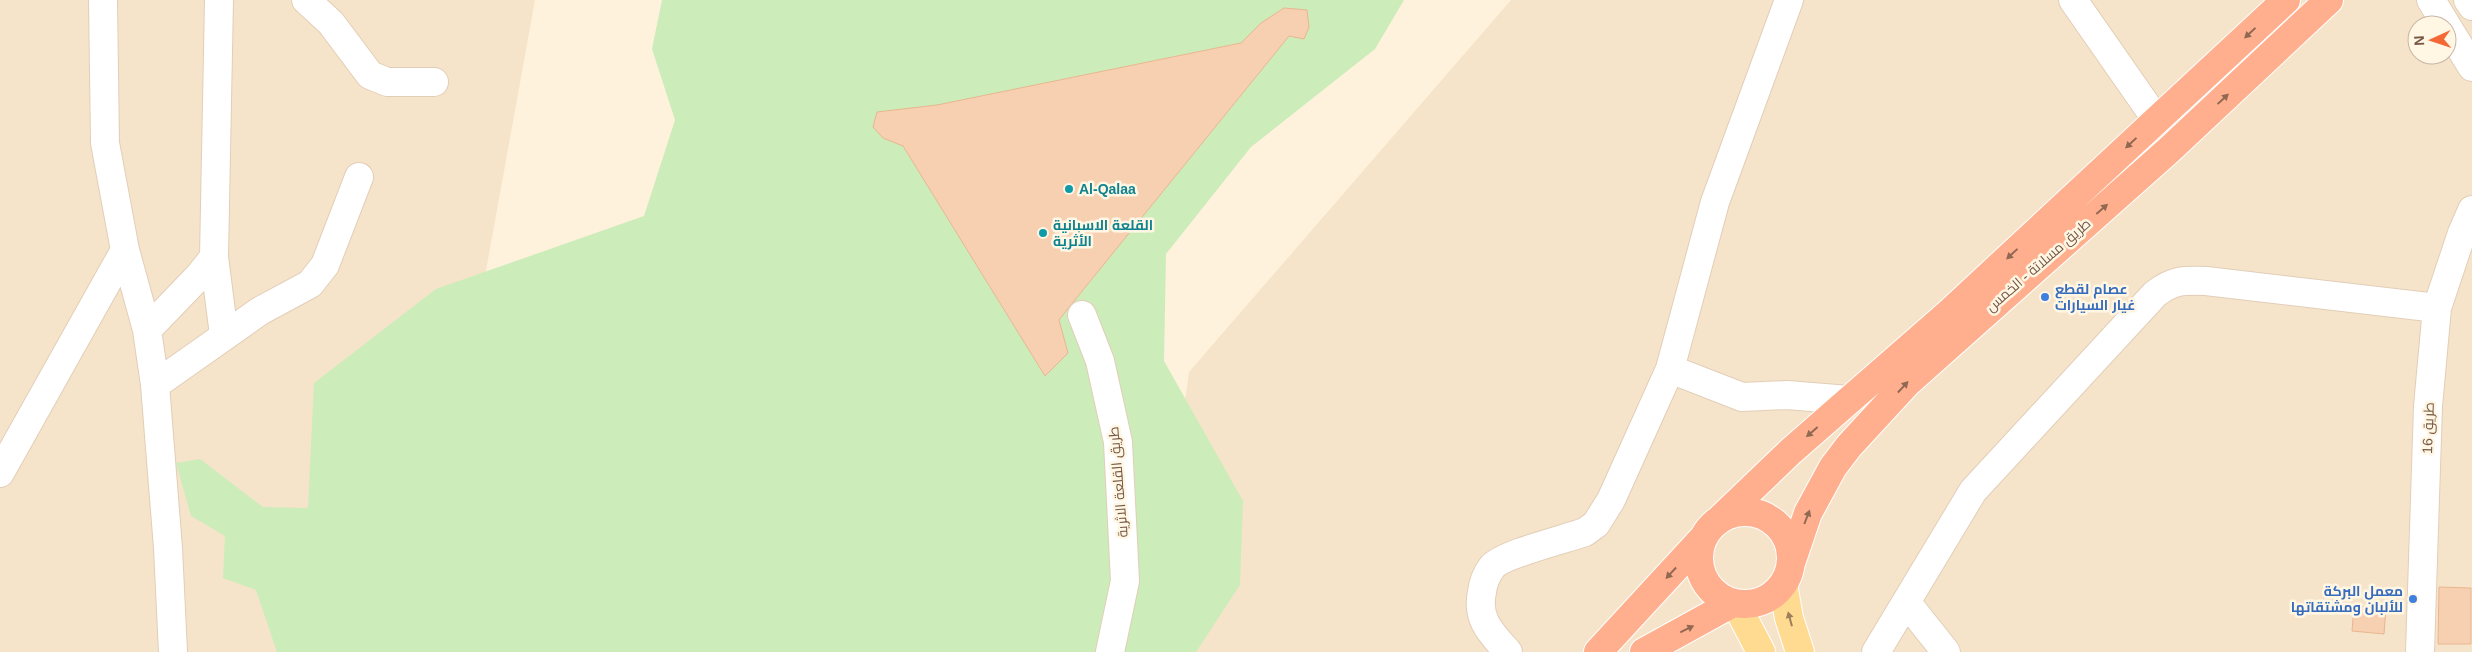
<svg xmlns="http://www.w3.org/2000/svg" width="2472" height="652" font-family="Arial,Cairo,sans-serif">
<style>
.residential{fill:#f6e4ca;fill-rule:evenodd}
.green{fill:#ccecba}
.building{fill:#f6d0b1;stroke:#eab691}
.lines{fill:none;stroke-linecap:round;stroke-linejoin:round}
.minor-casing{stroke:#e2ceb8;stroke-width:30}
.major-casing{stroke:#fff;stroke-width:30}
.highway-casing{stroke:#fff;stroke-width:30}
.minor{stroke:#fff;stroke-width:28}
.major{stroke:#ffdb92;stroke-width:28}
.highway{stroke:#ffaf8d;stroke-width:28}
.oneway{fill:#916953}
.oneway2{fill:#9e7f5b}
.culture-dot{fill:#0f9aa8;stroke:#fff6e4;stroke-width:2}
.shop-dot{fill:#3f7fe0;stroke:#fff6e4;stroke-width:2}
.labels{text-anchor:middle;stroke-width:5;stroke-linejoin:round;paint-order:stroke}
.culture-label{font-size:14px;font-weight:bold;fill:#0d838f;stroke:#fff6e4;text-anchor:start}
.street-label{font-size:14px;fill:#755744;stroke:#fff6e4}
.shop-label{font-size:14px;font-weight:bold;fill:#366cbe;stroke:#fff6e4;text-anchor:start}
</style>
<rect width="100%" height="100%" fill="#fef2dc"/>
<path class="residential" d="M0 0H535L417 652H0Z
M1511 0H2472V652H1151L1189 372ZM2417 25H2447V55H2417Z"/>
<path class="green" d="M662 0H1404L1375 49 1251 147 1166 254 1164 361 1243 501 1240 585 1196 652H277L256 590 223 578 225 536 191 516 176 463 200 459 263 507 308 508 314 383 436 289 644 216 675 120 652 49Z"/>
<path class="building" d="M1284 8 1307 10 1309 27 1304 39 1289 36 1070 306 1059 320 1068 353 1045 376 903 146 883 138 873 127 877 112 937 105 1241 43 1261 23Z
M2439 587 2471 588V644H2438Z
M2354 606 2386 608 2384 634 2352 631Z"/>
<g class="lines">
<defs>
<path id="minor" d="M103 0 105 143 125 250 147 330 155 385 168 548 173 652
M219 0 214 257 224 335
M306 0 331 23 370 75 387 82H434
M2073 0 2156 119
M2431 0 2472 67
M2468 0 2472 6
M1082 315 1100 361 1118 442 1125 581 1110 652
M147 330 199 276 214 257
M1670 369 1742 397 1787 395 1849 400
M155 385 260 311 310 284 325 265 359 177
M0 473 125 250
M1907 603 1946 652
M1508 652C1491 633 1476 619 1482 592 1483 583 1486 575 1492 567 1503 554 1566 539 1585 532L1596 524 1611 500 1670 369 1715 202 1789 0
M1876 652 1973 491 2155 294C2173 280 2183 280 2206 281L2437 308
M2420 652 2428 406 2437 308 2462 233 2472 210"/>
<path id="major" d="M1783 584 1789 618 1800 652
M1736 604 1761 652"/>
<path id="highway" d="M1699 558a46 46 0 1 1 92 0a46 46 0 1 1-92 0Z
M1721 518 1791 451 1949 313 2286 0
M1791 563 1808 513 1833 467 1849 446 1907 383 2169 150 2329 0
M1598 652 1704 537
M1644 652 1733 603"/>
</defs>
<use href="#minor" class="minor-casing"/>
<use href="#major" class="major-casing"/>
<use href="#highway" class="highway-casing"/>
<use href="#minor" class="minor"/>
<use href="#major" class="major"/>
<use href="#highway" class="highway"/>
</g>
<defs><path id="oneway-solid" d="M-6-.8H1V-3.2L6.5 0L1 3.2V.8H-6Z" transform="scale(1.25)"/></defs>
<g class="oneway">
<use href="#oneway-solid" transform="translate(2250 33) rotate(137)"/>
<use href="#oneway-solid" transform="translate(2223 99) rotate(-43)"/>
<use href="#oneway-solid" transform="translate(2131 143) rotate(137)"/>
<use href="#oneway-solid" transform="translate(2102 209) rotate(-41)"/>
<use href="#oneway-solid" transform="translate(2012 254) rotate(137)"/>
<use href="#oneway-solid" transform="translate(1903 387) rotate(-47)"/>
<use href="#oneway-solid" transform="translate(1812 432) rotate(139)"/>
<use href="#oneway-solid" transform="translate(1807 517) rotate(-69)"/>
<use href="#oneway-solid" transform="translate(1671 573) rotate(133)"/>
<use href="#oneway-solid" transform="translate(1687 629) rotate(-26)"/>
</g>
<use class="oneway2" href="#oneway-solid" transform="translate(1790 619) rotate(-105)"/>
<g class="culture-dot">
<circle cx="1069" cy="189" r="5"/>
<circle cx="1043" cy="233" r="5"/>
</g>
<g class="shop-dot">
<circle cx="2045" cy="297" r="5"/>
<circle cx="2413" cy="599" r="5"/>
</g>
<g class="labels">
<g class="culture-label">
<text x="1079" y="194">Al-Qalaa</text>
<text x="1053" y="230">القلعة الاسبانية<tspan x="1053" dy="16">الأثرية</tspan></text>
</g>
<g class="street-label">
<text transform="translate(2038 265) rotate(-41)" y="5">طريق مسلاتة - الخمس</text>
<text transform="translate(2428 428) rotate(-88)" y="5">طريق 16</text>
<text transform="translate(1118 482) rotate(-95)" y="5">طريق القلعة الاثرية</text>
</g>
<g class="shop-label">
<text x="2055" y="294">عصام لقطع<tspan x="2055" dy="16">غيار السيارات</tspan></text>
<text x="2403" y="596" text-anchor="end">معمل البركة<tspan x="2403" dy="16">للألبان ومشتقاتها</tspan></text>
</g>
</g>
<g transform="translate(2432 40) rotate(267)"><circle r="24" fill="#fff6e4" stroke="#c8b6a4"/>
<path d="M0-4L9 19L0 12L-9 19Z" fill="#f46835"/>
<text y="-8" font-size="14" font-weight="bold" text-anchor="middle" fill="#755744">N</text>
</g>
</svg>
